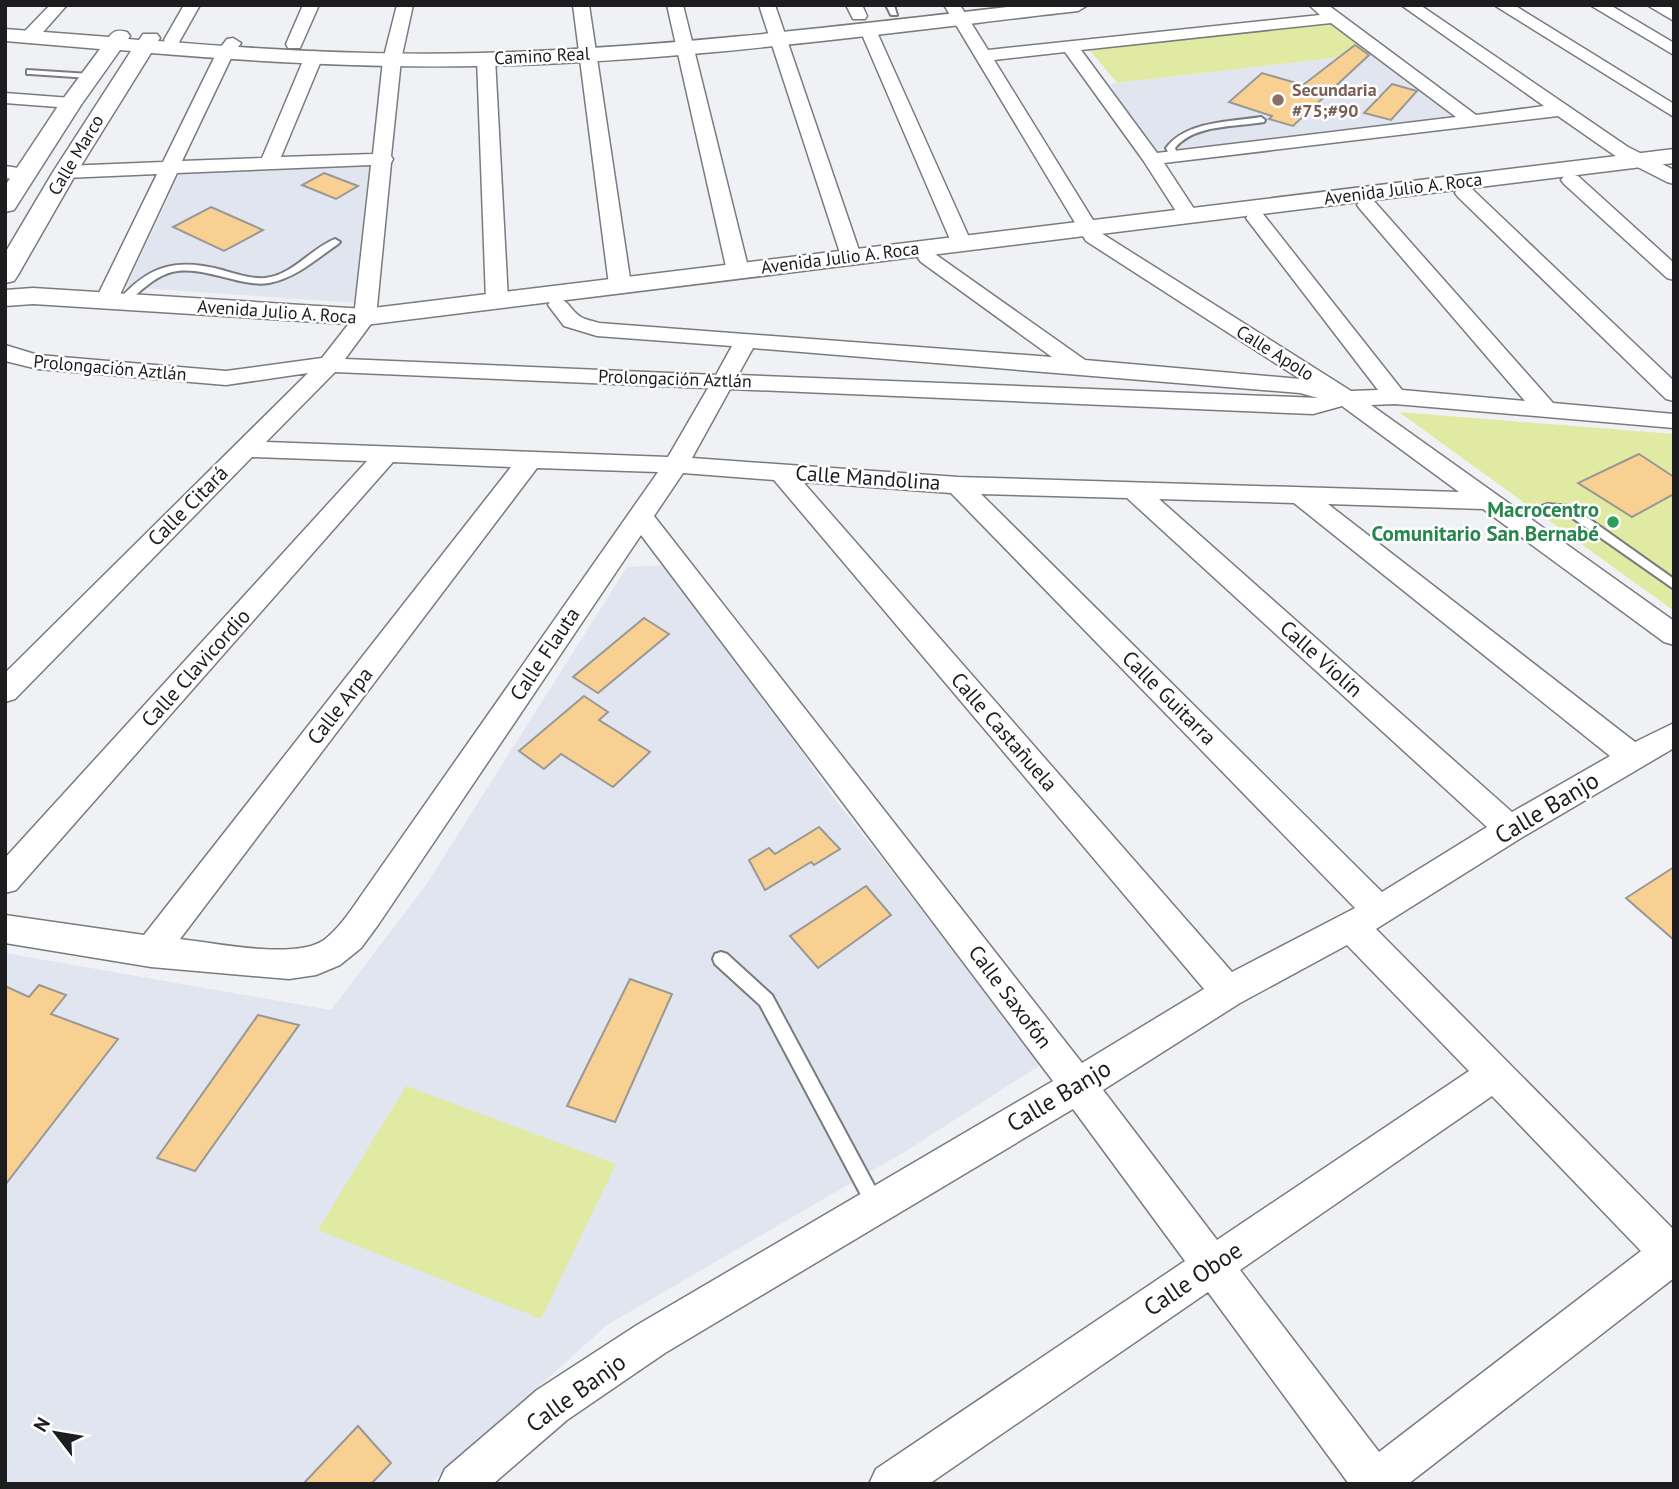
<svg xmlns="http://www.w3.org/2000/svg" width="1679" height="1489" font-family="'PT Sans',sans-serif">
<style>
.built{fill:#e1e5f0}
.green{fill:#e0eaa2}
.building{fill:#f8d091;stroke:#9a9894;stroke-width:2}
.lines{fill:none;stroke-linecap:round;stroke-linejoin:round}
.service-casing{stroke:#797b7f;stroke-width:4}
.minor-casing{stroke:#797b7f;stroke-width:3}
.tertiary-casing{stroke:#797b7f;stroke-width:3}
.service{fill:#fff;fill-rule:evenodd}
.minor{fill:#fff;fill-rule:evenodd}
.tertiary{fill:#fff;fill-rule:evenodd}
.education-dot{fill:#8d6e63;stroke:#fff;stroke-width:2.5}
.leisure-dot{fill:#2e9e5b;stroke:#fff;stroke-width:2.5}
.labels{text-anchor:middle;stroke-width:5;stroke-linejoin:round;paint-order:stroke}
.far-street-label{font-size:18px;fill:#1d1d1f;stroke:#fff}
.far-education-label{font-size:18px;font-weight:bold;fill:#785e54;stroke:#fff;text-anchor:start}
.street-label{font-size:21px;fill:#1d1d1f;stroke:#fff}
.leisure-label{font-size:21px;font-weight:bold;fill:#27864d;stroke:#fff;text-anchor:end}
.near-street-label{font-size:24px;fill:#1d1d1f;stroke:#fff}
</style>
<rect width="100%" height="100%" fill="#f0f1f5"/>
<path class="built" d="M1376 53 1458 115 1149 154 1110 84Z
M370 164 358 303 126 287 181 170Z
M671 565 834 798 1042 1064 906 1151 607 1325 430 1484H5V953L331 1010 426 885 627 567Z"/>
<path class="green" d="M1334 21 1376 53 1117 83 1088 48Z
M1399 412 1674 434V611Z
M406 1086 616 1164 541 1319 318 1230Z"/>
<path class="building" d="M1355 45 1369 55 1293 126 1269 119 1272 116 1229 102 1262 73 1303 85Z
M1392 84 1417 91 1391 120 1364 113Z
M324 173 358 186 336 199 302 185Z
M211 207 263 230 224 251 173 227Z
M1639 454 1674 477V494L1632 517 1578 483Z
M644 618 669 634 598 693 573 677Z
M584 696 608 712 599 720 650 752 613 787 561 754 544 769 519 751Z
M819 827 840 849 814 865 811 862 765 890 749 860 769 848 775 854Z
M1674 867V940L1626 898Z
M866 886 891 915 818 968 790 936Z
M630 979 672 994 615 1122 567 1106Z
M39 985 66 995 51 1014 118 1039 5 1185V986L29 997Z
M258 1015 299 1025 195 1171 157 1158Z
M358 1426 391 1463 371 1484H303Z"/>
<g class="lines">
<defs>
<path id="service" d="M886 5H894L897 15H891Z
M27 70 90 74 94 76 90 78 30 74H27Z
M1261 117 1265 120 1264 122C1236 127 1194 124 1175 148L1178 156 1177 158H1171L1166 148C1186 121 1230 122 1261 117Z
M335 239 340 242 338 244C316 259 296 278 269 283 256 285 244 282 232 279 177 265 167 265 126 304L117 302C149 265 176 258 222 270 236 274 251 279 265 278 293 275 310 249 335 239Z
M1547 504 1571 506 1674 579V589L1564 512 1545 513 1518 525 1512 521 1526 512Z
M721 952 727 954 772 995 881 1198 884 1204 881 1210 875 1213 869 1210 760 1005 715 964 713 959 715 954Z"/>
<path id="minor" d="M50 5H67L36 40H24L22 36 24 32Z
M184 5H200L178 44H166L164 40Z
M303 5H319L300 48H288L286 44Z
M397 5H413L401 60 391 156 393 159 391 163 376 317 345 359 716 375 732 346 597 336 564 326 548 305 551 300C569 296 568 309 581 317 586 320 594 321 599 323L1052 357 921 262 918 258 921 254H935L1085 360 1300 379 1086 241 944 5H960L988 50 1320 15 1309 5H1328L1476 115 1544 106 1401 5H1420L1628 147 1674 170V184L1667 182 1614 155 1558 116 1164 163 1198 215 1195 219H1181L1143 160 1065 52 994 60 1101 233 1351 391 1378 390 1249 222 1246 218 1249 214H1263L1402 390 1525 401 1360 209 1357 205 1360 201H1374L1553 403 1674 414V428L1395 404 1371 405 1674 621V645L1664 642 1483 509 1328 504 1635 742 1674 723V748L1521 838 1376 929 1674 1230V1278L1408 1484H1349L1208 1292 929 1484H869L876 1469 1185 1261 1073 1109 665 1353 567 1420 493 1484H438L445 1469 537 1390 637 1325 1053 1081 641 535 378 925 361 948 340 965 316 975 289 979 151 967 5 943V915L144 935 511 467 393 462 16 890 5 893V858L367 461 252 457 15 699 5 702V673L308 373 226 385 38 369 5 361V345L38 355 226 371 322 358 354 317 371 165 177 173 117 301 114 306H98L95 301 157 174 65 178 55 172 65 166 163 162 217 52 227 39 233 38 241 43 233 54 182 161 262 158 305 56 314 51 323 56 281 157 373 154 383 60ZM1331 23 1456 117 1157 153 1081 50ZM753 348 1300 393 1318 398 738 375ZM335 372 708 388 668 457 266 442ZM730 389 1313 414 1342 406 1459 492 958 477 692 458ZM537 468 658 472 365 890C353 907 341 927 324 940 295 960 215 943 180 939ZM683 473 774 480 1204 989 1082 1063 654 516ZM803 482 951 493 1355 908 1232 972ZM981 494 1127 498 1487 827 1382 892ZM1159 499 1294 503 1610 756 1512 812ZM1347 945 1469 1071 1217 1240 1103 1090 1240 1003ZM1492 1096 1641 1251 1379 1452 1240 1270Z
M573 5H589L631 285 628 290H612L609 285Z
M667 5H683L749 271 745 275H731L727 271Z
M759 5H775L861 256 858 260H844L841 256Z
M846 5H862L867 16 865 19H853Z
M1494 5H1514L1674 104V117Z
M1590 5H1610L1674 43V55Z
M1647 5H1667L1674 9V21Z
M868 25 876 30 972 244 969 248H955L952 244 860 30Z
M486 53 495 58 508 300 505 305H489L486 300 477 58Z
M5 93 71 98 80 103 71 108 5 103Z
M5 166 32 170 35 174 25 180 5 178Z
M1571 174 1578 176 1674 263V280L1667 278 1564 184 1561 180 1564 176Z
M1465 187 1472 189 1674 381V401L1666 399 1458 197 1455 193 1458 189Z"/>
<path id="tertiary" d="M1024 5H1088L1078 11C879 34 679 62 478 66 369 68 260 62 151 53L77 172 18 275 14 281 5 283V253L53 172 131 51 120 50 81 105 14 210 5 212V186L60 103 100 49 5 41V29L109 37C114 30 119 30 127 32L130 36 128 39 139 40 143 34H157L160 38 158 41C266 50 373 56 481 53 663 48 843 26 1024 5Z
M1674 149V163L365 325 33 304 5 306V290L33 288 365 309Z"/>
</defs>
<use href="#service" class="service-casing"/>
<use href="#minor" class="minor-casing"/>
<use href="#tertiary" class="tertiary-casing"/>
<use href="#service" class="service"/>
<use href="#minor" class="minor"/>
<use href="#tertiary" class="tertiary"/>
</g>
<circle class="education-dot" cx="1278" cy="100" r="7"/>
<circle class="leisure-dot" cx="1613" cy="522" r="7"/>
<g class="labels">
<g class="far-street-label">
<text transform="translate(542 56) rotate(-3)" y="6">Camino Real</text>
<text transform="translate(76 155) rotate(-59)" y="6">Calle Marco</text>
<text transform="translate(1403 189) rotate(-7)" y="6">Avenida Julio A. Roca</text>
<text transform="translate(840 258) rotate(-7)" y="6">Avenida Julio A. Roca</text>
<text transform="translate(277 312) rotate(4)" y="6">Avenida Julio A. Roca</text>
<text transform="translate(1275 353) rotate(32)" y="6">Calle Apolo</text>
<text transform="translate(110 368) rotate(5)" y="6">Prolongación Aztlán</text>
<text transform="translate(675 379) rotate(2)" y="6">Prolongación Aztlán</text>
</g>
<g class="far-education-label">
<text x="1292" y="96">Secundaria<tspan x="1292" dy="21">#75;#90</tspan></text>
</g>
<g class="street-label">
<text transform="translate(868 478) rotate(4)" y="7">Calle Mandolina</text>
<text transform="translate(188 506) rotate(-45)" y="7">Calle Citará</text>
<text transform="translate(545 654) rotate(-56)" y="7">Calle Flauta</text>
<text transform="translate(1321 659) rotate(42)" y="7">Calle Violín</text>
<text transform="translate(196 668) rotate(-48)" y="7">Calle Clavicordio</text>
<text transform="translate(1169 698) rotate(45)" y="7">Calle Guitarra</text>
<text transform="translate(340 706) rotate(-52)" y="7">Calle Arpa</text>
<text transform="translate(1004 732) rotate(49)" y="7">Calle Castañuela</text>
<text transform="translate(1010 997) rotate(53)" y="7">Calle Saxofón</text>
</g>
<g class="leisure-label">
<text x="1599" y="517">Macrocentro<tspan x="1599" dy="24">Comunitario San Bernabé</tspan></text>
</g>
<g class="near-street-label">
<text transform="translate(1547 808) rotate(-31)" y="8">Calle Banjo</text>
<text transform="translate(1059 1096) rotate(-31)" y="8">Calle Banjo</text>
<text transform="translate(1193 1279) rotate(-34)" y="8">Calle Oboe</text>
<text transform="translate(576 1393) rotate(-36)" y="8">Calle Banjo</text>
</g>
</g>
<rect width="1679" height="1489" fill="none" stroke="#1d1d1f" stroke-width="14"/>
<g transform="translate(56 1433) rotate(301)" stroke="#ffffff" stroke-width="5" paint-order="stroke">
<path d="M0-5L12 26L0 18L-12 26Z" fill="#1d1d1f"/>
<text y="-10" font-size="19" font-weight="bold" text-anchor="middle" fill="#1d1d1f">N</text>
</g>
</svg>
